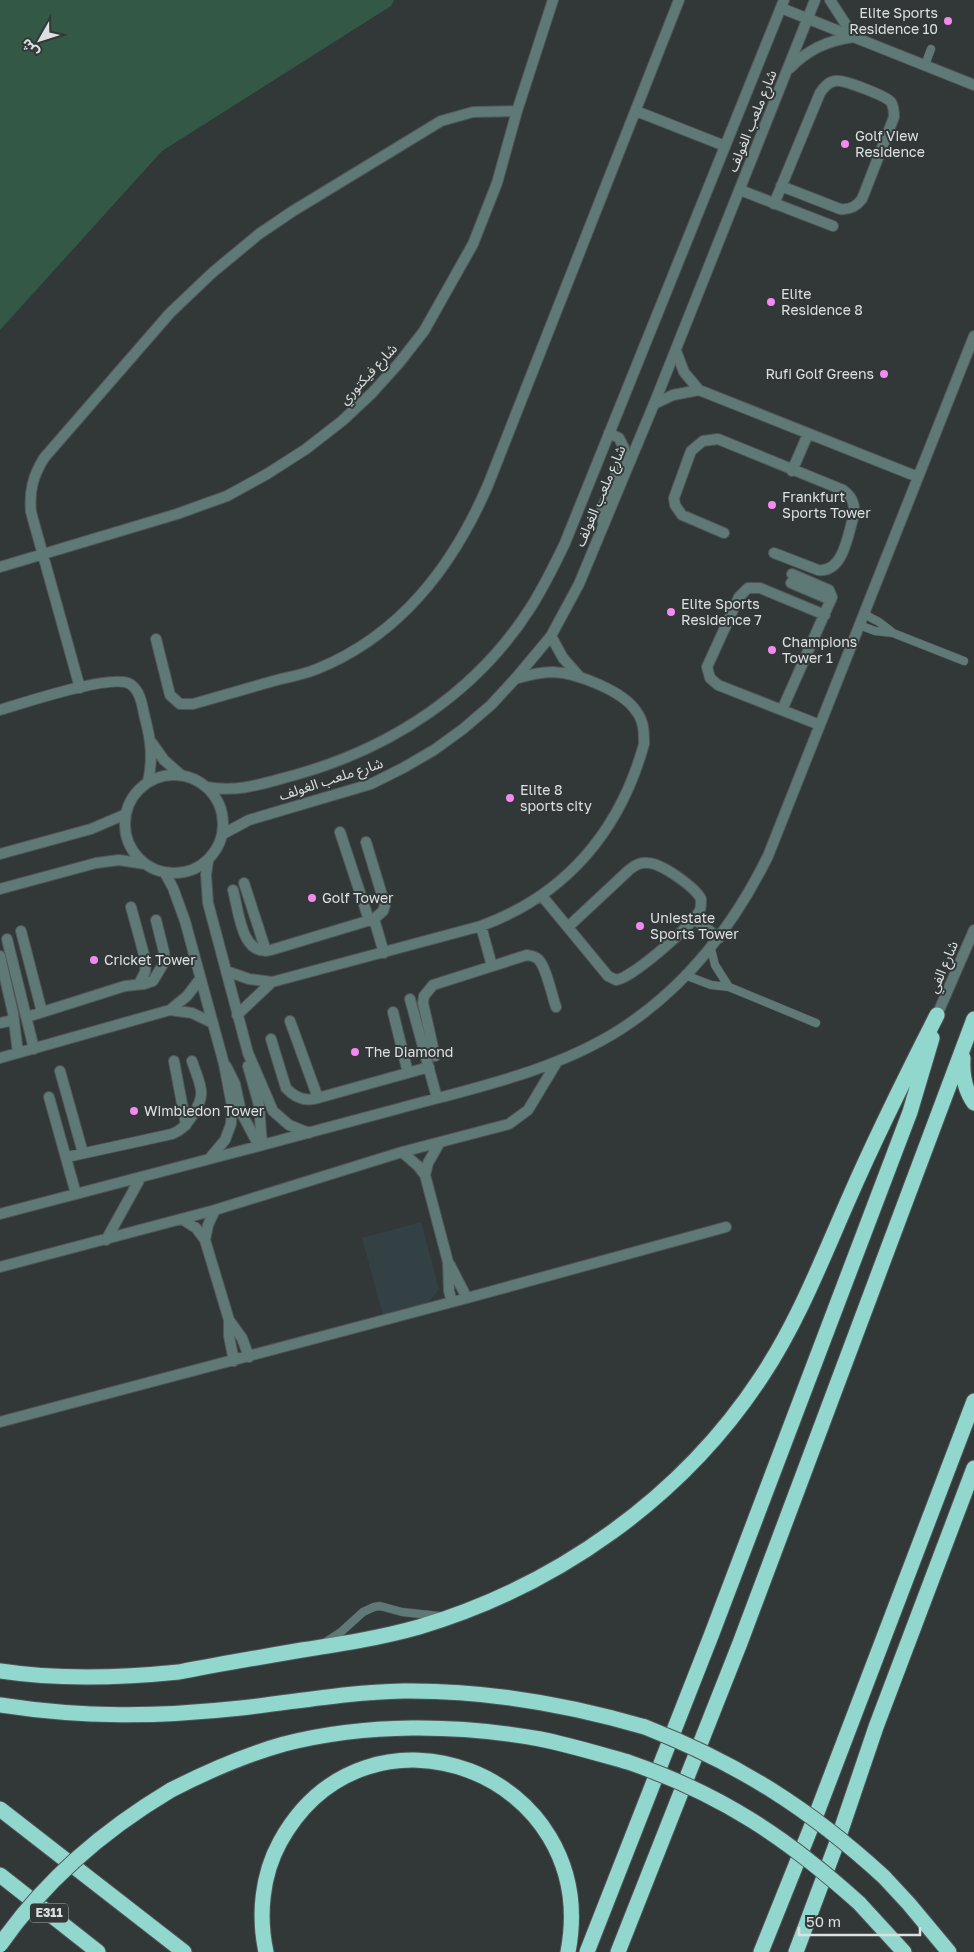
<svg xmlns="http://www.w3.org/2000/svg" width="974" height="1952" font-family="'Golos Text','Noto Sans Arabic',sans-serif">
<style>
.built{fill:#344144}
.green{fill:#345846}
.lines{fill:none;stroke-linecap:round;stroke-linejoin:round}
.service-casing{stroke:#515556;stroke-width:9}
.minor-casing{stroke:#515556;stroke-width:12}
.tertiary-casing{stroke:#515556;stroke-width:12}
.motorway-casing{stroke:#515556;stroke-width:17}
.service{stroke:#5f7a76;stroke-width:8}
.minor{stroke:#5f7a76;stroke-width:10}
.tertiary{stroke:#5f7a76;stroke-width:10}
.motorway{stroke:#92d7ce;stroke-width:15}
.motorway-bridge-casing{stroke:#515556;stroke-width:17;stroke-linecap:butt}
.motorway-bridge{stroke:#92d7ce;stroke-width:15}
.poi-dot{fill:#f489f1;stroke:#323738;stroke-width:2}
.labels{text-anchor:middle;stroke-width:4;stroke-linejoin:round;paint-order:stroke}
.shield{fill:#323738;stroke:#aaadae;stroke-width:1}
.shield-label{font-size:12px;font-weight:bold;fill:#dde0e1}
.poi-label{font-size:14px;fill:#dde0e1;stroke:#323738;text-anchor:start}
.street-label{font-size:14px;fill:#dde0e1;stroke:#323738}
</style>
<rect width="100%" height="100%" fill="#323738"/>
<path class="built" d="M421 1222 439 1289 429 1302 383 1315 362 1238Z"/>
<path class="green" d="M0 0H394L391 6 162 151 0 330Z"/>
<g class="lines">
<defs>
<path id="service" d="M925 65 931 49
M864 614 879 622 892 632
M859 625 875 631 893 633 964 661
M711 949 715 965 729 987
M685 975 711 985 729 987 816 1023
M324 1643 341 1632 363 1612 374 1607 380 1606 402 1612 439 1616"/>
<path id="minor" d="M781 8 974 85
M636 111 725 146
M740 190 833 226
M774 204 820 93C824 87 828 82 835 81 843 79 886 96 891 102 894 107 894 112 894 117L862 199C856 207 850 210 840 209L781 186
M676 351 684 372 699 390 918 477
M654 404 673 395 699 390
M792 471 808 434
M724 533 682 515 675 505 674 498 691 451 703 441 718 439 843 490C852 497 855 503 854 515 848 533 844 573 818 570L774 553
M0 567 177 514 227 496 267 474 306 449 342 421 372 393 399 363 424 331 473 244 497 183 517 111 553 0
M791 583 831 600
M551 636 563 658 579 676
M156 639 170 695 180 704H193C221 696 249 688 277 680 290 677 305 674 317 669 401 635 453 566 488 485L679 0
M80 688 31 512C29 491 33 476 44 458L170 313 212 273 259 234 293 211 441 121 473 112 517 111
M0 710C23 703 113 673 130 684 141 691 142 706 145 718 151 740 153 759 148 782
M782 710 832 597 829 590 792 574
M820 725 718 685 710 678 707 667 739 597 748 588H760L825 615
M152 743 164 760 181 775
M340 832 369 920
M208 861 206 875 208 903 248 1053 273 1111 289 1125 309 1133
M165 873 173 888 185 921 224 1064 232 1106 231 1124 225 1140 209 1159
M244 883 266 951
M233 890C239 911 241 957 271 950L374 919 383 911 385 905 366 842
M542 896 608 976 616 980C631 979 693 925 700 910 701 907 701 903 701 899 695 887 661 863 648 863 641 862 635 865 629 870L568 927
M131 907 146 962 145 972 139 984
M693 918 719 938
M374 919 384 953
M481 926 492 966
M21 931 42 1012
M7 939 34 1049
M0 956 13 1013 18 1053
M226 971 249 979 272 982 481 926C566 895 620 831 644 744 644 732 644 721 636 711 623 691 577 673 553 672 540 672 528 675 515 679
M410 999 437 1098
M170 1010 192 1013 213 1023
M393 1012 408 1073
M237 1015 272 982
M27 1017 125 986 144 984 153 981 165 961 164 952 156 920
M290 1021 318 1098
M0 1023 14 1020
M271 1039 286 1088C295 1098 305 1102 318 1098L429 1067
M435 1056 423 1003 424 996 433 985 527 955C531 956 535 956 538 959 546 966 552 996 556 1007
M0 1058 170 1010 187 996 200 979
M174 1061 186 1125
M226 1066 235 1084 241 1112 259 1146
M248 1066 259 1105 262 1145
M60 1071 83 1153
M49 1097 76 1194
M402 1152 418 1166 425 1175 448 1262 449 1291 452 1302
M67 1157 172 1134C182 1130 186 1125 192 1116 208 1093 200 1086 192 1061
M425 1175 428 1163 440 1142
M0 1214C132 1179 265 1145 397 1109 473 1088 554 1072 621 1029 686 987 734 925 768 856L974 336
M182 1219 196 1228 205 1240 229 1320 242 1338 249 1357
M106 1240 141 1177
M205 1240 208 1225 215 1210
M450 1265 467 1298
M0 1267 215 1210 402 1152 509 1124 528 1110 557 1062
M229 1320V1336L234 1361
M0 1422 467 1298 726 1227"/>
<path id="tertiary" d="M830 0 854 37
M790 68C808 49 829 40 854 37
M603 523 602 509 624 454V448L619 438 609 433
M125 824a49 49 0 1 1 98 0a49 49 0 1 1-98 0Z
M206 787C239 793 264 783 295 775 392 748 477 692 531 607 544 586 555 564 565 543L784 0
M223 834 249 820 371 784 403 768 434 750 463 729 491 705 515 679 551 636 579 584 654 404 815 0
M0 854 91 829 126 814
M0 889 96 863 119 860 145 864
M937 1015 974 930"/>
<path id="motorway" d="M963 1058C962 1074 964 1089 974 1103
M0 1671C59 1680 119 1678 179 1672 220 1664 261 1657 302 1650 341 1644 380 1638 419 1627 557 1586 683 1497 762 1376 799 1320 823 1257 850 1196 877 1134 907 1074 937 1015
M0 1705C84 1718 157 1717 241 1708 295 1702 348 1692 403 1691 485 1690 566 1704 645 1727
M171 1790C208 1771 245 1755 284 1744 366 1723 457 1724 540 1739 570 1745 599 1754 628 1762
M0 1809 184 1952
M0 1875 98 1952
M884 1877 909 1904 949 1952
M859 1903 904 1952
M266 1952C258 1915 262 1875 280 1842 367 1684 602 1773 568 1952
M587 1952 711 1636 910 1112 932 1038
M618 1952 740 1643 974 1019
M761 1952 818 1810 974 1401
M796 1952 836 1845 876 1727 974 1468"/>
</defs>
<use href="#service" class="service-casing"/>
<use href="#minor" class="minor-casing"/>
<use href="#tertiary" class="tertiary-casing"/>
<use href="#motorway" class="motorway-casing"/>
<use href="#service" class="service"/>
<use href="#minor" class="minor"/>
<use href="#tertiary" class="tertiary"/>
<use href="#motorway" class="motorway"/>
<defs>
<path id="motorway-bridge" d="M645 1727C739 1764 810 1809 884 1877
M628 1762C721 1794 787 1838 859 1903
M0 1945C45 1880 104 1830 171 1790"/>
</defs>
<use href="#motorway-bridge" class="motorway-bridge-casing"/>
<use href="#motorway-bridge" class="motorway-bridge"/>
</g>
<g class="poi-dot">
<circle cx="948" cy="21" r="5"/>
<circle cx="845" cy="144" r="5"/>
<circle cx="771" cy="302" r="5"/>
<circle cx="884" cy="374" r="5"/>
<circle cx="772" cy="505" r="5"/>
<circle cx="671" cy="612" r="5"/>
<circle cx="772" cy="650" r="5"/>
<circle cx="510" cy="798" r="5"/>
<circle cx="312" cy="898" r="5"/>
<circle cx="640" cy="926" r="5"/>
<circle cx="94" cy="960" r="5"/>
<circle cx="355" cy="1052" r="5"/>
<circle cx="134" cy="1111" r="5"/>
</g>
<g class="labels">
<rect class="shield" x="30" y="1903.5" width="38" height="19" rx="4"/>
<g class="shield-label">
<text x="49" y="1917">E311</text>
</g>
<g class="poi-label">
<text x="938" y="18" text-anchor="end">Elite Sports<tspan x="938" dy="16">Residence 10</tspan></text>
<text x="855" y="141">Golf View<tspan x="855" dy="16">Residence</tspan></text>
<text x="781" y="299">Elite<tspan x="781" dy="16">Residence 8</tspan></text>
<text x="874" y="379" text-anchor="end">Rufi Golf Greens</text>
<text x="782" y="502">Frankfurt<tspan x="782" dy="16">Sports Tower</tspan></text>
<text x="681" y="609">Elite Sports<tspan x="681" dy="16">Residence 7</tspan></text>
<text x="782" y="647">Champions<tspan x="782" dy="16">Tower 1</tspan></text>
<text x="520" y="795">Elite 8<tspan x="520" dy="16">sports city</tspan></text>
<text x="322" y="903">Golf Tower</text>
<text x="650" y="923">Uniestate<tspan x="650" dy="16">Sports Tower</tspan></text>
<text x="104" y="965">Cricket Tower</text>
<text x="365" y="1057">The Diamond</text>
<text x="144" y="1116">Wimbledon Tower</text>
</g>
<g class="street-label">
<text transform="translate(752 121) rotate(-68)" y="5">شارع ملعب الغولف</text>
<text transform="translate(368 374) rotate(-47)" y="5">شارع فيكتوري</text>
<text transform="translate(600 496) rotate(-67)" y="5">شارع ملعب الغولف</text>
<text transform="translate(331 779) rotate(-18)" y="5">شارع ملعب الغولف</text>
<text transform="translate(943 967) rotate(-67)" y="5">شارع الفي</text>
</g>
</g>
<g transform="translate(40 40) rotate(231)" stroke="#323738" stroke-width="4" paint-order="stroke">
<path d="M0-4L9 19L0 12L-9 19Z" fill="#dde0e1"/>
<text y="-8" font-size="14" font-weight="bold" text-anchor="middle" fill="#dde0e1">ش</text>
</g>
<path d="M799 1927v8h121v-8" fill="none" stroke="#dde0e1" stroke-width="2.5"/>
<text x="806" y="1927" font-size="15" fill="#dde0e1" stroke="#323738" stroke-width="4" paint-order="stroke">50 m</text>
</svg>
